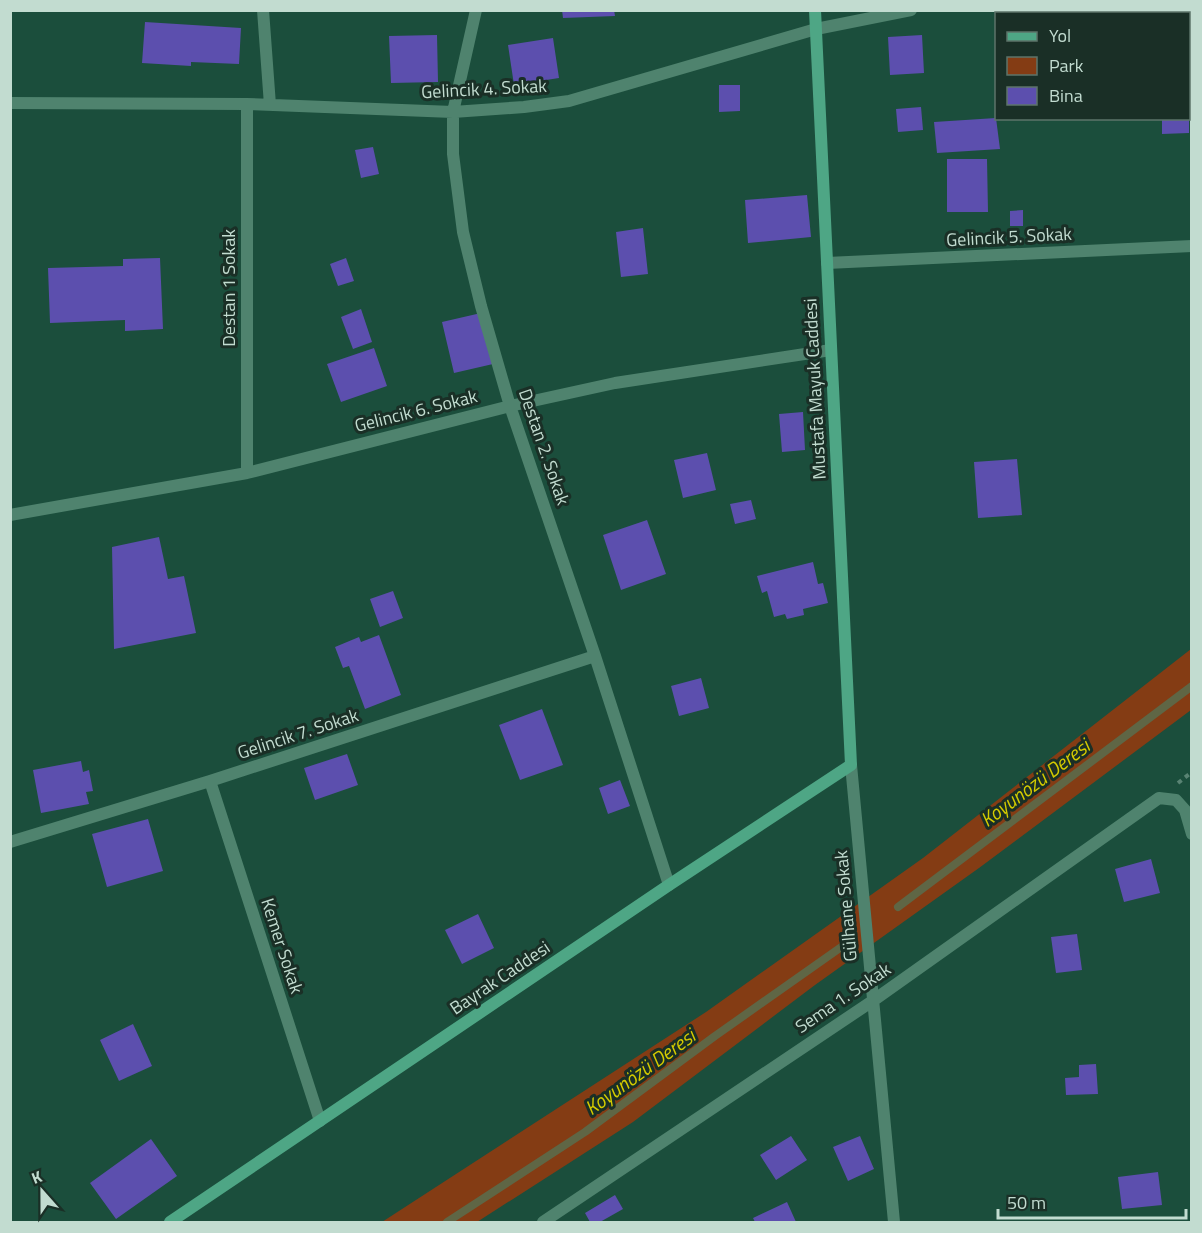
<svg xmlns="http://www.w3.org/2000/svg" width="1202" height="1233" font-family="'Titillium Web',sans-serif">
<style>
.green{fill:#843c14}
.lines{fill:none;stroke-linecap:round;stroke-linejoin:round}
.stream{stroke:#5f6645;stroke-width:8}
.building{fill:#5c4fae}
.path{stroke:#598373;stroke-width:4;stroke-dasharray:4.5 4.5;stroke-linecap:butt}
.street{stroke:#4f836e;stroke-width:12}
.secondary{stroke:#4ea685;stroke-width:12}
.labels{text-anchor:middle;stroke-width:6;stroke-linejoin:round;paint-order:stroke}
.street-label{font-size:18px;fill:#c2dcd0;stroke:#1a2f26}
.water-label{font-size:20px;font-style:italic;fill:#d4cb00;stroke:#1a2f26}
</style>
<rect width="100%" height="100%" fill="#1b4e3c"/>
<path class="green" d="M1191 649V710L979 868 815 985 633 1122 477 1222H382L706 1012 923 858Z"/>
<g class="lines">
<path class="stream" d="M898 907 1192 686
M447 1222 585 1132 715 1036 847 943"/>
</g>
<path class="building" d="M562 10H614L615 16 563 18Z
M145 22 241 28 239 64 191 62V66L142 63Z
M437 35 438 82 391 83 389 36Z
M922 35 924 73 890 75 888 37Z
M553 38 559 78 514 85 508 45Z
M719 85H740V111L719 112Z
M921 107 923 130 898 132 896 109Z
M996 118 1000 149 937 153 934 122Z
M1162 118H1189V133L1162 134Z
M373 147 379 174 361 178 355 150Z
M947 159H987L988 212H947Z
M807 195 811 237 748 243 745 200Z
M1023 210V226H1010V211Z
M643 228 648 274 621 277 616 232Z
M160 258 163 329 125 331V320L50 323 48 268 123 266V259Z
M346 258 354 281 338 286 330 264Z
M361 309 372 342 353 349 341 317Z
M481 313 493 364 454 373 442 322Z
M374 348 387 386 341 402 327 364Z
M803 412 805 450 782 452 779 414Z
M707 453 716 490 683 498 674 460Z
M1017 459 1022 515 978 518 974 462Z
M751 500 756 519 735 524 730 504Z
M647 520 666 574 621 590 603 535Z
M159 537 168 579 184 576 196 633 114 649 112 547Z
M813 562 818 584 823 583 828 603 803 609 804 615 787 619 785 614 774 617 767 591 762 593 757 576Z
M393 591 403 618 380 627 370 599Z
M379 635 401 695 365 709 349 666 343 668 335 647 359 637 361 642Z
M701 678 709 708 679 716 671 686Z
M542 709 563 765 520 780 499 725Z
M347 754 358 785 315 800 304 768Z
M81 761 83 772 89 770 93 791 86 792 89 804 41 813 33 770Z
M620 780 630 806 608 814 599 788Z
M148 819 163 871 107 887 92 834Z
M1151 859 1160 893 1124 902 1115 869Z
M478 914 494 948 462 964 445 930Z
M1077 934 1082 970 1056 973 1051 937Z
M133 1024 152 1066 119 1081 100 1040Z
M1096 1064 1098 1094 1066 1095 1065 1078 1079 1077V1065Z
M791 1136 807 1160 776 1180 760 1155Z
M860 1136 874 1169 848 1181 833 1147Z
M151 1139 177 1176 116 1219 90 1183Z
M1158 1172 1162 1205 1122 1209 1118 1177Z
M615 1195 623 1209 600 1222H590L585 1213Z
M787 1202 796 1222H755L753 1218Z"/>
<g class="lines">
<path class="path" d="M1178 783 1192 772"/>
<path class="street" d="M263 10 270 105
M476 10 453 112V154L463 232 481 306 510 406 595 656 669 885
M1187 10V14
M1188 33 1192 74
M10 103 247 104 453 112 524 107 569 101 816 29 911 10
M827 263 1192 246
M247 473V104
M10 515 247 473 510 406 615 383 831 350
M851 765 894 1222
M210 781 320 1121
M10 842 210 781 595 656
M543 1222 874 1000 1159 798 1176 800 1185 810 1192 834"/>
<path class="secondary" d="M170 1222 669 885 851 765 815 10"/>
</g>
<g class="labels">
<g class="street-label">
<text transform="translate(484 89) rotate(-3)" y="6">Gelincik 4. Sokak</text>
<text transform="translate(1009 237) rotate(-3)" y="6">Gelincik 5. Sokak</text>
<text transform="translate(229 288) rotate(-90)" y="6">Destan 1 Sokak</text>
<text transform="translate(815 389) rotate(-93)" y="6">Mustafa Mayuk Caddesi</text>
<text transform="translate(416 411) rotate(-14)" y="6">Gelincik 6. Sokak</text>
<text transform="translate(544 447) rotate(71)" y="6">Destan 2. Sokak</text>
<text transform="translate(298 734) rotate(-18)" y="6">Gelincik 7. Sokak</text>
<text transform="translate(846 906) rotate(-95)" y="6">Gülhane Sokak</text>
<text transform="translate(282 946) rotate(72)" y="6">Kemer Sokak</text>
<text transform="translate(500 978) rotate(-34)" y="6">Bayrak Caddesi</text>
<text transform="translate(843 998) rotate(-34)" y="6">Sema 1. Sokak</text>
</g>
<g class="water-label">
<text transform="translate(1035 783) rotate(-37)" y="7">Koyunözü Deresi</text>
<text transform="translate(640 1072) rotate(-36)" y="7">Koyunözü Deresi</text>
</g>
</g>
<rect width="1202" height="1233" fill="none" stroke="#c2dcd0" stroke-width="24"/>
<rect x="995" y="12" width="195" height="108" fill="#1a2f26" stroke="#5d746a" stroke-width="1.5"/>
<rect x="1007" y="32" width="30" height="9" fill="#4ea685" stroke="#5d746a" stroke-width="1.5"/>
<text x="1049" y="42" font-size="18" fill="#c2dcd0">Yol</text>
<rect x="1007" y="57" width="30" height="18" fill="#843c14" stroke="#5d746a" stroke-width="1.5"/>
<text x="1049" y="72" font-size="18" fill="#c2dcd0">Park</text>
<rect x="1007" y="87" width="30" height="18" fill="#5c4fae" stroke="#5d746a" stroke-width="1.5"/>
<text x="1049" y="102" font-size="18" fill="#c2dcd0">Bina</text>
<g transform="translate(42 1191) rotate(339)" stroke="#1a2f26" stroke-width="4.5" paint-order="stroke">
<path d="M0-4.5L10 22L0 15L-10 22Z" fill="#c2dcd0"/>
<text y="-9" font-size="16" font-weight="bold" text-anchor="middle" fill="#c2dcd0">K</text>
</g>
<path d="M998 1209v9h188v-9" fill="none" stroke="#c2dcd0" stroke-width="3"/>
<text x="1007" y="1209" font-size="18" fill="#c2dcd0" stroke="#1a2f26" stroke-width="4.5" paint-order="stroke">50 m</text>
</svg>
